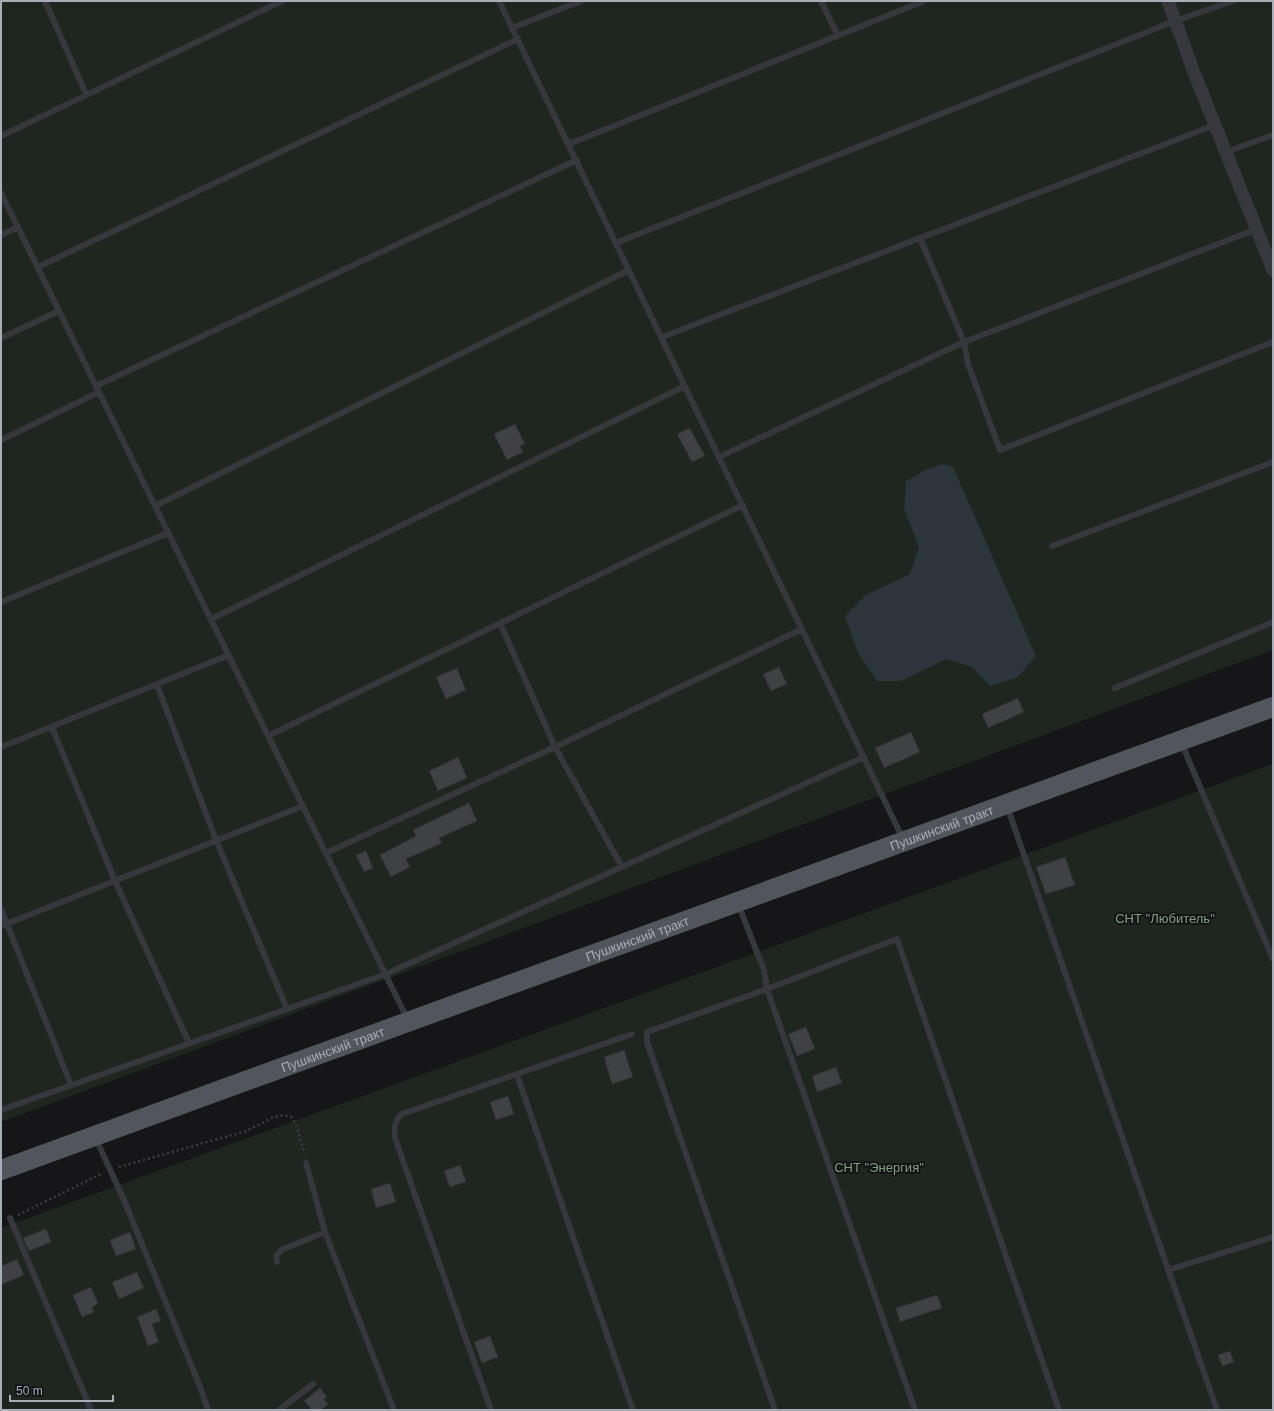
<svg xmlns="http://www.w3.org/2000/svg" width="1274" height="1411" font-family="Arial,sans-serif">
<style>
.green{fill:#1e261f}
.water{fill:#2c353c}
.building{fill:#404145;stroke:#303034}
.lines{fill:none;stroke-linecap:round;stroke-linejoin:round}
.path{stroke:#3d3f44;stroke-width:2.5;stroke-dasharray:2 3;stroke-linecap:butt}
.lane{stroke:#37383d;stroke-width:6}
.street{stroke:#37383d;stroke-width:13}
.primary{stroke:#53555c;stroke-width:20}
.labels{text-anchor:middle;stroke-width:3.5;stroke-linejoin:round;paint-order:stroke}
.street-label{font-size:13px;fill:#a8adb8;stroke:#111113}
.park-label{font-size:13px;fill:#7fa381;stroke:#111113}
</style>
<rect width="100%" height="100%" fill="#161618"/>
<path class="green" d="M1 1H1273V650L1 1122Z
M1273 764V1410H1V1228Z"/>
<path class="water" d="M943 464 953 467 1036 656 1018 677 990 686 972 667 946 659 901 681H877L858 653 845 616 866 595 910 574 919 547 904 509 906 481 927 469Z"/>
<path class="building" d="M515 424 525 444 520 446 523 452 507 460 494 434Z
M690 428 705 456 692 462 677 434Z
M779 667 787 684 771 691 763 674Z
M457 668 466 690 446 699 436 677Z
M1018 698 1024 712 988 728 982 714Z
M911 732 920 752 884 768 875 748Z
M458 757 467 778 438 791 429 771Z
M469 803 477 821 439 838 442 843 406 859 410 867 391 877 380 855 416 836 413 830Z
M366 851 373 868 364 872 356 855Z
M1065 857 1075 885 1046 894 1036 867Z
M806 1027 815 1049 797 1056 788 1034Z
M624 1050 633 1077 612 1084 604 1057Z
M836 1067 842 1083 817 1092 812 1076Z
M508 1096 514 1114 496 1120 490 1102Z
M460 1165 466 1182 450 1187 444 1171Z
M390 1183 396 1202 376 1208 371 1189Z
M46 1229 51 1242 29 1251 23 1238Z
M130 1232 136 1249 116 1256 110 1240Z
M17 1259 24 1275 1 1285V1266Z
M137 1272 144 1288 119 1299 112 1282Z
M91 1287 98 1304 92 1307 94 1312 82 1317 73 1295Z
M937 1295 942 1308 900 1322 896 1308Z
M156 1309 161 1321 152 1324 159 1342 148 1346 137 1317Z
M490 1336 498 1357 482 1363 474 1342Z
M1230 1351 1234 1362 1222 1366 1218 1355Z
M320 1388 327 1397 324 1399 328 1404 321 1410H312L304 1401Z"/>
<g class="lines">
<path class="path" d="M119 1167 246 1131 274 1117 284 1115 291 1117 296 1124 305 1154
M18 1215 103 1173"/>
<path class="lane" d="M45 1 86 94
M499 1 903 839
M821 1 838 36
M512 28 581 1
M1 136 282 1
M569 144 924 1
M1226 152 1273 135
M1 193 407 1018
M1 235 18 227
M920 238 964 342 968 364 1000 450 1273 342
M616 243 1175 21 1233 1
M38 267 518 39
M662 337 1215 125
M1 338 59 311
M96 386 577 160
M1 440 99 392
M719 457 964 342 1257 229
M155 506 629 270
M1052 546 1273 462
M1 602 168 533
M211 619 685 386
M500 623 555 747 622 867
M157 685 216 840 287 1009
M1115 688 1273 622
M52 727 115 881 189 1043
M268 736 743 505
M1181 742 1273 959
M1 747 229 655
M1007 806 1217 1410
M326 853 555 747 802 629
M738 904 764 970 767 989 915 1410
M1 909 71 1085
M1 926 303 806
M517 1075 633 1410
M1 1110 386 974 864 757
M96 1139 124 1200 199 1384 208 1410
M306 1163 325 1232 394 1410
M10 1218 91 1410
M277 1262 276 1256 281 1250 325 1232
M1168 1270 1273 1237
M279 1410 313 1384
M491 1410 395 1138C394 1127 394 1122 402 1114L632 1034
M775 1410 647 1042V1032L767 989 897 939 1059 1410"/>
<path class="street" d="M1168 1 1195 75 1273 270"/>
<path class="primary" id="s1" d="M1 1170 1273 707"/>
</g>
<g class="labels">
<g class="street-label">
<text dy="5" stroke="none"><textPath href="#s1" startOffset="1001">Пушкинский тракт</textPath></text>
<text dy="5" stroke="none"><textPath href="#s1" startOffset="677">Пушкинский тракт</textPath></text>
<text dy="5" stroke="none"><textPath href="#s1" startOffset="353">Пушкинский тракт</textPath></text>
</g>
<g class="park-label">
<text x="1165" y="923">СНТ "Любитель"</text>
<text x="879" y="1172">СНТ "Энергия"</text>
</g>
</g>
<rect width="1274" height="1411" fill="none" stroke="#a8adb8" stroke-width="4"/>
<path d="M10 1395v6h103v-6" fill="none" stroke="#a8adb8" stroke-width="2"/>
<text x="16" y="1395" font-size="12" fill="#a8adb8" stroke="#111113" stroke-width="3" paint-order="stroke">50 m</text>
</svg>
